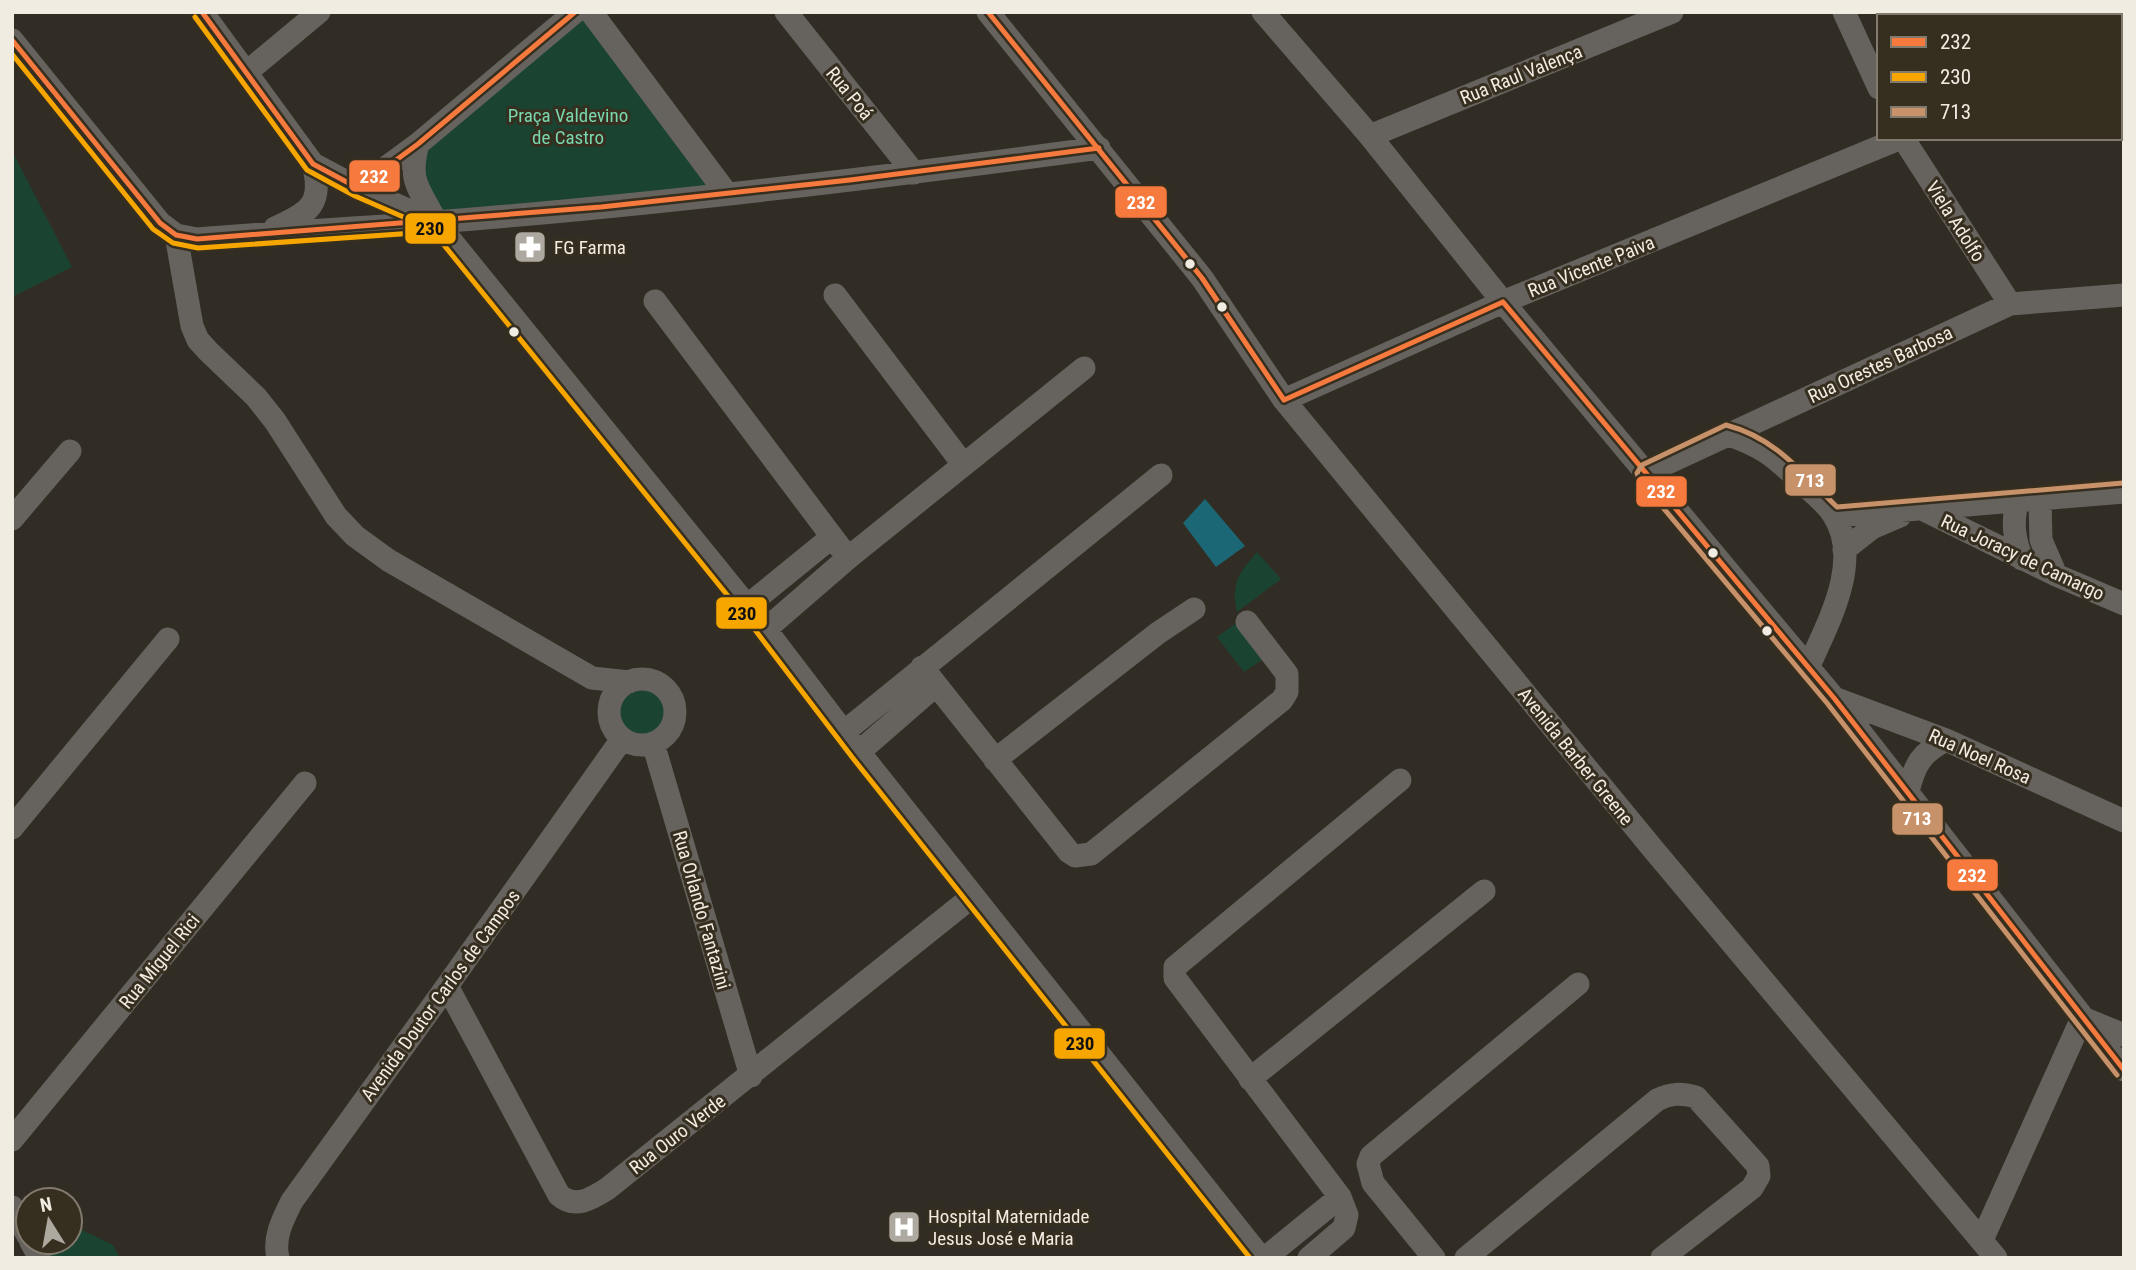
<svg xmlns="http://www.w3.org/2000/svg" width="2136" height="1270" font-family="'Roboto Condensed',sans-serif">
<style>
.green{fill:#1b4332}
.water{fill:#1b6775}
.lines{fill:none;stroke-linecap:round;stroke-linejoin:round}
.minor{stroke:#66635f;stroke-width:23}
.bus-1-casing{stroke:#362e1f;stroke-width:10}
.bus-2-casing{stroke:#362e1f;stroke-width:10}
.bus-3-casing{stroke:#362e1f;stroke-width:10}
.bus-1{stroke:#f6793e;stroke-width:5}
.bus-2{stroke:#f7a600;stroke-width:5}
.bus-3{stroke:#c7916a;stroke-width:5}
.bus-dot{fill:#f1ece2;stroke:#362e1f;stroke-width:2.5}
.labels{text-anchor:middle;stroke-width:6;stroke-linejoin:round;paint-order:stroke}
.street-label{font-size:19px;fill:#f1ece2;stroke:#362e1f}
.park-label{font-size:19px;fill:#78d7ae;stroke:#362e1f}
.poi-label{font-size:19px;fill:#f1ece2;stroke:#362e1f;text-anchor:start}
.line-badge{stroke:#362e1f;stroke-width:2.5}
.badge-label{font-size:19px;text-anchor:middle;font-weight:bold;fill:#fff}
.pale-badge-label{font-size:19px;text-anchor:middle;font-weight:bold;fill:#111}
</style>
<rect width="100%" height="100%" fill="#312d24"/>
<path class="green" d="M584 15 710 190 442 217 425 188 423 150Z
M12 151 72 267 12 297Z
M1257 552 1281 579 1237 612C1231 583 1238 574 1257 552Z
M1235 624 1262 660 1244 672 1217 637Z
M613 712a29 29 0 1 1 58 0a29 29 0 1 1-58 0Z
M80 1229 113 1245 120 1258H41L62 1242H70V1236Z"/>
<path class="water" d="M1205 499 1245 546 1216 567 1183 523Z"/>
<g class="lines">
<path class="minor" d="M202 12 313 164 358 188 433 221
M591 12 727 194
M786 12 914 173
M988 12 1202 278 1284 400 1653 849 1996 1258
M1263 12 1370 136 1503 302 1834 698 2124 1070
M1844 12 1879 88
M12 40 160 223 176 235 197 239C277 232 356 229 435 222 657 205 878 178 1099 148
M2120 44 2124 43
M247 72 319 12
M2120 97 2124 96
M1370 136 1672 12
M1903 138 2010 304
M418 144C407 184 421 189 436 222L756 617 859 752 1261 1258
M358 188 418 144 575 12
M275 228C309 213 324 204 313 164
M176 235 192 326 198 340 208 351 256 397 275 421 336 516 355 536 388 560 592 678 629 682
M835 295 963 464
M655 301 848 558
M1284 400 1503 302 1901 138
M1726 434C1763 446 1775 457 1802 483 1813 493 1825 502 1833 514 1864 561 1827 624 1808 668
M1646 473 2010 304 2124 295
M2040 500 2041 540 2056 575
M2017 502C2012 523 2014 539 2022 559
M1924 510 2056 575 2124 604
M1834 516 2124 492
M12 519 70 451
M1844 550 1872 528 1900 516
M747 606 832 537
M766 629 848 558 1084 368
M922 667 1069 852 1075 856 1091 854 1282 700 1287 692V674L1247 622
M609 712a33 33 0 1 1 66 0a33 33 0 1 1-66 0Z
M1834 698 1946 740 2124 821
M844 732 1161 475
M653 743 751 1076
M859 752 936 685
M995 760 1158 633 1194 609
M1908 791C1915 764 1921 753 1946 740
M12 828 168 639
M447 986 559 1195C575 1209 591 1199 607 1189L973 896
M2085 1019 2124 1035
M1250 1079 1484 891
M12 1140 305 783
M12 1207 28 1236
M1982 1240 2082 1018
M31 1242 40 1258
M278 1258C273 1237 283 1219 292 1201L447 986 622 739
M1265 1258 1340 1197
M1309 1258 1344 1228 1347 1215 1340 1197 1175 978V967L1400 780
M1434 1258 1373 1183 1368 1164 1371 1156 1578 984
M1466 1258 1657 1100C1671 1093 1681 1093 1696 1097L1758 1166 1759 1176 1752 1188 1662 1258"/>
<defs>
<path id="bus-1" d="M202 12 313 164 358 188 418 144 575 12
M988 12 1202 278 1284 400
M12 40 160 223 176 235 197 239 601 207 850 180 1099 148
M1503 302 1834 698 2124 1070
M1284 400 1503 302"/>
<path id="bus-2" d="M195 17 307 170 355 196 431 229 749 622 852 757 1250 1258
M12 54 153 229 173 243 198 248 429 232"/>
<path id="bus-3" d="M2117 1075 1827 703 1639 479 1637 473 1642 465 1726 425C1776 438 1802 473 1837 507L2123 483"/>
</defs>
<use href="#bus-1" class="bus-1-casing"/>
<use href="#bus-2" class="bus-2-casing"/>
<use href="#bus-3" class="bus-3-casing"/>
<use href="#bus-1" class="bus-1"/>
<use href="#bus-2" class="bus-2"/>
<use href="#bus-3" class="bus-3"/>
</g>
<defs>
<symbol id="pharmacy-square" viewBox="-11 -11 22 22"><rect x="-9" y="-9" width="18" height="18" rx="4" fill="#aea9a0" stroke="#362e1f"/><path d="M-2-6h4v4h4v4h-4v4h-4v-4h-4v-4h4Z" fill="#fff"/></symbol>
<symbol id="hospital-square" viewBox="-11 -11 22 22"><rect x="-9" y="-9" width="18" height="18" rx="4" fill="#aea9a0" stroke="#362e1f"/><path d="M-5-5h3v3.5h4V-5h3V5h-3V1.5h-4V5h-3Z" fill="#fff"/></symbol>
</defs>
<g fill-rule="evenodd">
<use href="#pharmacy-square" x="511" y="228" width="38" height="38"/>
<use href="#hospital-square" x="885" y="1208" width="38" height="38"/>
</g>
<g class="bus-dot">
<circle cx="1190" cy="264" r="6"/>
<circle cx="1222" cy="307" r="6"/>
<circle cx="514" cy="332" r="6"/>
<circle cx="1713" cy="553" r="6"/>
<circle cx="1767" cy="631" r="6"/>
</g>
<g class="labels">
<g class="street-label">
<text transform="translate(1521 74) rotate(-22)" y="7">Rua Raul Valença</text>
<text transform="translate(850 93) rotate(51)" y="7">Rua Poá</text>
<text transform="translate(1956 221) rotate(57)" y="7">Viela Adolfo</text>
<text transform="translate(1591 266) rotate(-22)" y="7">Rua Vicente Paiva</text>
<text transform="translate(1880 364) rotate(-25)" y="7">Rua Orestes Barbosa</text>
<text transform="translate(2023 557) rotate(25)" y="7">Rua Joracy de Camargo</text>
<text transform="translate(1576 756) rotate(51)" y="7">Avenida Barber Greene</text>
<text transform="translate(1980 756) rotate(24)" y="7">Rua Noel Rosa</text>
<text transform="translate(702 910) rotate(74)" y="7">Rua Orlando Fantazini</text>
<text transform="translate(159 961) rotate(-51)" y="7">Rua Miguel Rici</text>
<text transform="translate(440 995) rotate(-54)" y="7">Avenida Doutor Carlos de Campos</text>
<text transform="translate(677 1134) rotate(-38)" y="7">Rua Ouro Verde</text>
</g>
<g class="park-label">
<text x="568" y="122">Praça Valdevino<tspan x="568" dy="22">de Castro</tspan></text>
</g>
<g class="poi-label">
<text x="554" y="254">FG Farma</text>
<text x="928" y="1223">Hospital Maternidade<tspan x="928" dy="22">Jesus José e Maria</tspan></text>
</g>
</g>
<g class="line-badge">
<rect x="348" y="159" width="53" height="34" rx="7" fill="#f6793e"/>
<rect x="1114" y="185" width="54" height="34" rx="7" fill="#f6793e"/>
<rect x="404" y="212" width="53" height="33" rx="7" fill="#f7a600"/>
<rect x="1784" y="463" width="53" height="34" rx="7" fill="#c7916a"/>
<rect x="1635" y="475" width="53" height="33" rx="7" fill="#f6793e"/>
<rect x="715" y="596" width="53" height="34" rx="7" fill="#f7a600"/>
<rect x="1891" y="802" width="53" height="34" rx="7" fill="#c7916a"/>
<rect x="1946" y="858" width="53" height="34" rx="7" fill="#f6793e"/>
<rect x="1053" y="1027" width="53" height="33" rx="7" fill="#f7a600"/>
</g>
<g class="badge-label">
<text x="374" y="183">232</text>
<text x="1141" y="209">232</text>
<text x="1810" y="487">713</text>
<text x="1661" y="498">232</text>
<text x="1917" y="825">713</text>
<text x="1972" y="882">232</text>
</g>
<g class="pale-badge-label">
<text x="430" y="235">230</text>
<text x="742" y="620">230</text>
<text x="1080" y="1050">230</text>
</g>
<rect width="2136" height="1270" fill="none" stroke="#f1ece2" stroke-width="28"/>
<rect x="1877" y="14" width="245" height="126" fill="#362e1f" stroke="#817a6d" stroke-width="2"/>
<rect x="1891" y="37" width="35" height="10" fill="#f6793e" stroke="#817a6d" stroke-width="2"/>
<text x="1940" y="49" font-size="21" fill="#f1ece2">232</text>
<rect x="1891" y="72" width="35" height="10" fill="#f7a600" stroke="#817a6d" stroke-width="2"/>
<text x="1940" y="84" font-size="21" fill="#f1ece2">230</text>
<rect x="1891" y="107" width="35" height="10" fill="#c7916a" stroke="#817a6d" stroke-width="2"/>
<text x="1940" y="119" font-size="21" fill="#f1ece2">713</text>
<g transform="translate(49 1221) rotate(349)"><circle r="33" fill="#362e1f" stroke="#817a6d" stroke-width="2"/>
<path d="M0-5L12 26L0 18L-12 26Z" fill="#aea9a0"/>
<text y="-10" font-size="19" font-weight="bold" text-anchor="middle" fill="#f1ece2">N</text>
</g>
</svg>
